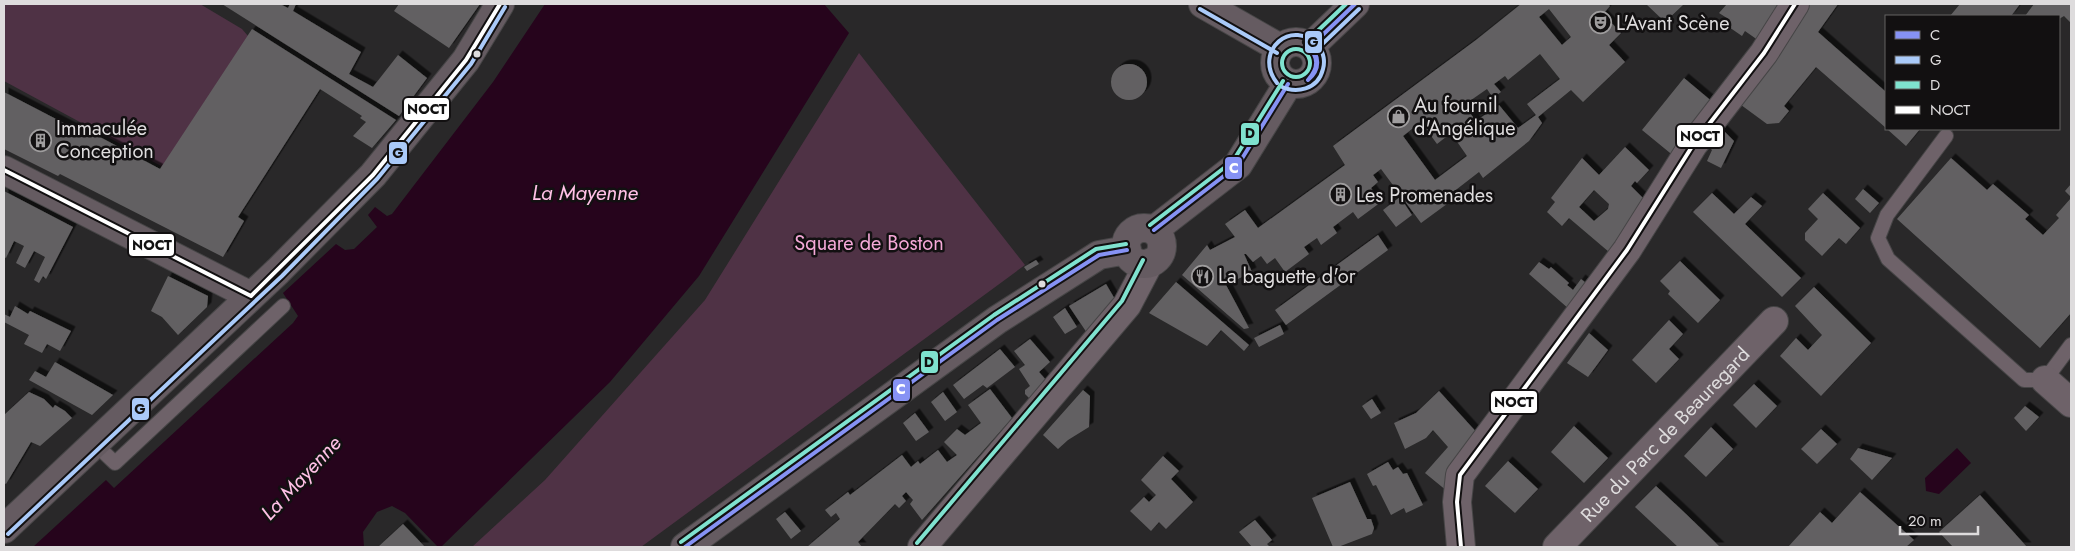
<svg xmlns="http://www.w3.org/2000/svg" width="2075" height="551" font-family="Jost,sans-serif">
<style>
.green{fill:#4f3245}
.water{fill:#26041c}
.building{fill:#626162;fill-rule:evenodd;filter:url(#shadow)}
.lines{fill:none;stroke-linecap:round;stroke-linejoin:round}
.lane-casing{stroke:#464546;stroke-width:16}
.street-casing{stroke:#464546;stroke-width:30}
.secondary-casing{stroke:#464546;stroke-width:30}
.lane{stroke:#6e6269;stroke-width:14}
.street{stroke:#6e6269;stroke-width:28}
.secondary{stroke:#655b61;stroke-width:28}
.bus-1-casing{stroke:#121011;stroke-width:8}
.bus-2-casing{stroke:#121011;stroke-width:8}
.bus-3-casing{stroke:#121011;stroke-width:8}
.bus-4-casing{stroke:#121011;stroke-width:8}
.bus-1{stroke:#8692f4;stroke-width:4}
.bus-2{stroke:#aacaf9;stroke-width:4}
.bus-3{stroke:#7fe2cf;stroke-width:4}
.bus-4{stroke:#fff;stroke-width:4}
.bus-dot{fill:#dedcdd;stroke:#121011;stroke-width:2}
.labels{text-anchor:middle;stroke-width:5;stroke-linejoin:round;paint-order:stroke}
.poi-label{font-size:20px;fill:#dedcdd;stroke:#121011;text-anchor:start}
.park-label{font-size:20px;fill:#f5a9d8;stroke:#121011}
.street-label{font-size:20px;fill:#dedcdd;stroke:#121011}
.water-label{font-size:21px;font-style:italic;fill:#ffc1e6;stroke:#121011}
.line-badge{stroke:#121011;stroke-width:2}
.badge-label{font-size:14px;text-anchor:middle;font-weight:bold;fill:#fff}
.pale-badge-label{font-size:14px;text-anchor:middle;font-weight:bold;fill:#111}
</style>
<defs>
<filter id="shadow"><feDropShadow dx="4.5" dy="-4.5" stdDeviation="0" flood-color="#0009"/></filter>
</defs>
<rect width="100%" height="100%" fill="#292829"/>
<path class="green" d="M4 4H200L242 29 254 43 163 167 4 81Z
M859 53 1025 265 641 547H472L545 480 705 300Z"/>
<path class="water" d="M545 4H824L849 33 699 276 610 382 441 547H438L405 513 392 506 377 512 363 532 364 547H33L106 480 114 488 293 323 298 316 283 293 336 244 345 250 354 249 377 227 368 215 375 207 387 216 392 214 493 82Z
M1957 448 1971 463 1939 494 1926 491 1925 478Z"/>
<path class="building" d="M222 4H280L288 8 290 4H296L293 11 361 52 349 74 373 87 398 55 427 78 399 116Z
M399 4H480L449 48 394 11Z
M1521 4H1608L1610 6 1603 14 1621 33 1609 45 1625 62 1583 102 1571 90 1538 117 1542 123 1529 141 1483 178 1479 172 1448 196 1451 201 1421 223 1381 169 1373 175 1378 182 1371 188 1381 202 1358 219 1353 212 1333 227 1337 233 1321 245 1317 238 1304 247 1309 254 1285 272 1275 258 1267 264 1261 256 1253 262 1246 254H1244L1252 272 1226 285 1249 328 1244 329 1182 275 1207 245 1210 250 1235 237 1225 224 1245 210 1258 228 1345 165 1333 146 1476 40ZM1549 9 1571 37 1562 45 1539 17ZM1540 54 1560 79 1527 104 1536 115 1518 128 1499 105 1476 121 1464 105 1487 89 1493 98 1501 92 1494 84 1505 76 1508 80ZM1421 122 1437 144 1451 133 1467 156 1435 180 1403 136Z
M1646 4H1684L1665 22Z
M1727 4H1776L1784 10 1762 43 1745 31 1742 36 1726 25 1730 20 1719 13Z
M1803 4H1838L1818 32 1886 92V128L1816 67 1784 106 1789 111 1779 123 1767 124 1737 102Z
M1960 4H2020L2011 16H1950Z
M2034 4H2071V23L2064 16 2059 19V16H2025Z
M252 29 396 120 372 148 353 136 366 122 360 118 362 116 320 89 238 217 244 221 223 257 60 174 58 176 4 149V92L81 132 83 128 160 169Z
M1111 82a18 18 0 1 1 36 0a18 18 0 1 1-36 0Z
M1684 78 1715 104 1675 157 1642 130Z
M1720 127 1734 141 1721 168 1707 161 1712 150 1709 147Z
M1887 129H1920L1906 146Z
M1625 147 1649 170 1637 183 1635 181 1631 186 1646 201 1609 252 1569 218 1562 226 1547 212 1555 202 1551 198 1582 158 1599 175ZM1594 190 1609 204 1608 209 1594 221 1579 207Z
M1951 158 1987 190 1993 184 2029 215 2025 219 2043 235 2059 218 2056 215 2071 198V313L2040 348 1897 219Z
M2071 184V197L2065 191Z
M1863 189 1879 203 1870 213 1855 199Z
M4 191 73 227 46 279 43 276 39 283 34 280 45 257 34 251 25 268 16 263 24 246 14 241 6 258 4 257Z
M1712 193 1734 214 1751 197 1762 206 1745 224 1801 278 1782 297 1693 212Z
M1823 193 1860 228 1846 244 1839 238 1822 256 1805 240V233L1818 219 1808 209Z
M1400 197 1412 215 1396 227 1383 210Z
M1378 235 1388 250 1286 325 1275 310Z
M1036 260 1039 264 1027 271 1024 267Z
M1680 261 1720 300 1698 323 1668 294 1670 291 1660 281Z
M1539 262 1549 269 1551 267 1569 283 1567 285 1573 290 1581 279 1586 283 1569 309 1529 274Z
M168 276 208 296 207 307 178 335 162 317 151 311Z
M1176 282 1249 345 1244 351 1221 330 1207 346 1149 313Z
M1106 284 1116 301 1087 333 1069 306Z
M1814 287 1871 343 1821 396 1780 356 1796 338 1808 350 1822 335 1795 306Z
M15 306 28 314 30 311 71 331 60 351 47 344 42 353 24 344 29 335 4 322V314L10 317Z
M1065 308 1077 327 1065 334 1053 317Z
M1669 320 1683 334 1669 349 1679 359 1656 383 1632 360Z
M1280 325 1284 334 1259 347 1254 338Z
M1589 333 1608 350 1588 377 1567 363Z
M1030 339 1050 362 1039 372 1046 380 1029 398 1025 394V390L1030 386 1019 369 1025 365 1014 351Z
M1000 349 1015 367 987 388 983 385 964 399 953 385Z
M55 362 113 395 92 415 29 380 35 371 46 377Z
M1754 384 1777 406 1756 428 1733 405Z
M990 389 1012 418 922 520 910 504 913 500 906 492 902 496 906 501 899 508 895 504 858 542 862 547H807L840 519 836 513 831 517 825 510 848 492 850 495 902 455 911 467 918 461 920 464 938 450 947 462 957 455 944 442 957 429 965 435 981 423 968 405Z
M1083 390 1090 396 1089 427 1068 440 1058 449 1043 435Z
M1439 391 1479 435 1447 491 1425 473 1448 447 1433 430 1426 438 1405 449 1394 423 1416 413Z
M29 392 44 399 53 408 55 405 65 411 72 418 40 446 31 442 6 484 4 483V415Z
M943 392 957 412 945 421 931 402Z
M1372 399 1381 413 1371 419 1362 406Z
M2025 406 2039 417 2026 431 2014 418Z
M915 413 929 432 916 441 903 423Z
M1574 426 1608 458 1584 483 1551 452Z
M1711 427 1733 449 1706 477 1684 456Z
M1821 429 1837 444 1817 464 1801 449Z
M1858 448 1892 458 1872 480 1850 459Z
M1163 456 1179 471 1171 479 1193 502 1166 529 1159 522 1151 531 1130 511 1144 497 1149 502 1156 495 1141 480Z
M1508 461 1538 489 1515 513 1485 486Z
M1388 462 1393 470 1398 467 1403 474 1407 473 1423 505 1406 513 1404 508 1391 515 1376 485 1373 486 1367 474Z
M1350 482 1367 519H1371L1374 528 1372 534 1338 547H1333L1312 498Z
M1656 486 1686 514 1720 547H1678L1635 507Z
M1860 492 1914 540 1906 547H1788L1820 512 1832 523Z
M1980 495 2027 547H1953L1939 532Z
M785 512 801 531 791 539 776 519Z
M1255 520 1272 540 1267 544 1270 547H1252L1239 532Z
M403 524 425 547H378Z"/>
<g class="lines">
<defs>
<path id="lane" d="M1946 136 1887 215 1878 238 1888 259 2024 380H2045L2071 345
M94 443 115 463 283 306"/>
<g id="street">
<path d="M2045 380 2071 403"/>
<path d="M922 547 1127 305 1149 263"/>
<path d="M1461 547 1457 502 1460 475 1627 250 1693 145 1764 53 1795 4"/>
<path id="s1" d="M1557 547 1774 321"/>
</g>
<path id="secondary" d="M1203 4 1280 48
M1275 63a21 21 0 1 1 42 0a21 21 0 1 1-42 0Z
M1310 47 1355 4
M4 170 251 296
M1126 246a18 18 0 1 1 36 0a18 18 0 1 1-36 0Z
M1154 230 1238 165 1288 84
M4 529 278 271 373 175 466 60 500 4
M685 547 997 320 1099 255 1127 250"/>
</defs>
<use href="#lane" class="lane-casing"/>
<use href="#street" class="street-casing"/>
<use href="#secondary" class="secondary-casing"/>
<use href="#lane" class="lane"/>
<use href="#street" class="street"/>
<use href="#secondary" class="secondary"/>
<defs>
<path id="bus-1" d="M1307 45C1321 55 1320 70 1308 80
M1307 45C1319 57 1319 68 1308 80
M1310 47 1355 4
M1154 230 1238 165 1288 84
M685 547 997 320 1099 255 1127 250"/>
<path id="bus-2" d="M1200 9 1277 53
M1314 52 1359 9
M1277 83C1252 51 1293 16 1319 47 1324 53 1325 62 1323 69 1318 90 1296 94 1280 86
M8 534 282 276 377 179 471 64 505 7"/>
<path id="bus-3" d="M1306 42 1346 4
M1282 63a14 14 0 1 1 28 0a14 14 0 1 1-28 0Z
M1150 225 1233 161 1283 81
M681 542 994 315 1096 249 1126 244
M917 543 1122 301 1143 260"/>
<path id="bus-4" d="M4 170 251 296 373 175 466 60 500 4
M1461 547 1457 502 1460 475 1627 250 1693 145 1764 53 1795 4"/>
</defs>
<use href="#bus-1" class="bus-1-casing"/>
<use href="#bus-2" class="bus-2-casing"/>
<use href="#bus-3" class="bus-3-casing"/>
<use href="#bus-4" class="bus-4-casing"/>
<use href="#bus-1" class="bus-1"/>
<use href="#bus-2" class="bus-2"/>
<use href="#bus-3" class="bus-3"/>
<use href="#bus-4" class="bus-4"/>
</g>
<defs>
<symbol id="theatre-ring" viewBox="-11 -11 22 22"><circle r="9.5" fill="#121011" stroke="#9f9d9e" stroke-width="1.5"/><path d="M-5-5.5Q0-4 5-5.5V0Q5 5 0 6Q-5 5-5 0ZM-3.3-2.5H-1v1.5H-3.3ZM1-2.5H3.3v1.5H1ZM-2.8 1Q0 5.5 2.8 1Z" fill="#9f9d9e"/></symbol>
<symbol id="shop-ring" viewBox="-11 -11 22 22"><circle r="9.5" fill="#121011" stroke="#9f9d9e" stroke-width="1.5"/><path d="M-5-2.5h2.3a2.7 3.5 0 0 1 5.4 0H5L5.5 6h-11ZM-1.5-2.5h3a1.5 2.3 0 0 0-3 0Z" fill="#9f9d9e"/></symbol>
<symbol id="building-ring" viewBox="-11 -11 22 22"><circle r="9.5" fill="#121011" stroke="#9f9d9e" stroke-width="1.5"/><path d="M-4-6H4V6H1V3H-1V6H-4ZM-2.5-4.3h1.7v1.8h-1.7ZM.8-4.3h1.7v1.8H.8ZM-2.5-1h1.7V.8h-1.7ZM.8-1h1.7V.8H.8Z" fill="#9f9d9e"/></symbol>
<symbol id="restaurant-ring" viewBox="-11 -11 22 22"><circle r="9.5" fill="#121011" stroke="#9f9d9e" stroke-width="1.5"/><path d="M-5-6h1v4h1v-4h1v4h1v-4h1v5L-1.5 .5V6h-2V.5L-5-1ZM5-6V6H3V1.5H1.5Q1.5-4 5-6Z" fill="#9f9d9e"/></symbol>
</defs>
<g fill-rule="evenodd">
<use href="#theatre-ring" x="1588" y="10" width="25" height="25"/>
<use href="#shop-ring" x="1386" y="104" width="25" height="25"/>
<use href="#building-ring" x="28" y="128" width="25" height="25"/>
<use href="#building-ring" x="1328" y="182" width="25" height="25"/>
<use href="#restaurant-ring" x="1190" y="264" width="25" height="25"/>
</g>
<g class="bus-dot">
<circle cx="477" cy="54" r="4.5"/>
<circle cx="1042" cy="284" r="4.5"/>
</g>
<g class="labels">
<g class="poi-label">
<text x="1616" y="30">L'Avant Scène</text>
<text x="1414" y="112">Au fournil<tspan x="1414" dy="23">d'Angélique</tspan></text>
<text x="56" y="135">Immaculée<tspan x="56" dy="23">Conception</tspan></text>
<text x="1356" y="202">Les Promenades</text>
<text x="1218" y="283">La baguette d'or</text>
</g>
<g class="park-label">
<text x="869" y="250">Square de Boston</text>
</g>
<g class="street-label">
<text dy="7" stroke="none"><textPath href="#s1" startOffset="156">Rue du Parc de Beauregard</textPath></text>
</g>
<g class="water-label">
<text x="585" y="200">La Mayenne</text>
<text transform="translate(301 478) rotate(-47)" y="7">La Mayenne</text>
</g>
</g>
<g class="line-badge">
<rect x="1304" y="30" width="19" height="24" rx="5" fill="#aacaf9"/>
<rect x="403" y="97" width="47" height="24" rx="5" fill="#fff"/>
<rect x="1240" y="122" width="20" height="24" rx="5" fill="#7fe2cf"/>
<rect x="1676" y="124" width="48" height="24" rx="5" fill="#fff"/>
<rect x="388" y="141" width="20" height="24" rx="5" fill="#aacaf9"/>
<rect x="1224" y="156" width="19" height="24" rx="5" fill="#8692f4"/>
<rect x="128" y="233" width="47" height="24" rx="5" fill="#fff"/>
<rect x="920" y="350" width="19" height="24" rx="5" fill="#7fe2cf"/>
<rect x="892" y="378" width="19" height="24" rx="5" fill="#8692f4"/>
<rect x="1490" y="390" width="48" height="24" rx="5" fill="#fff"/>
<rect x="131" y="397" width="19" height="24" rx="5" fill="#aacaf9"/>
</g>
<g class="badge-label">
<text x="1234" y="173">C</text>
<text x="901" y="394">C</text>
</g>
<g class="pale-badge-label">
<text x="1313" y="47">G</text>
<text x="427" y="114">NOCT</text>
<text x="1250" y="138">D</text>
<text x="1700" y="141">NOCT</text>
<text x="398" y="158">G</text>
<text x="152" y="250">NOCT</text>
<text x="929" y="367">D</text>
<text x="1514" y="407">NOCT</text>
<text x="140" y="414">G</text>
</g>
<rect width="2075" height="551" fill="none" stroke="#dedcdd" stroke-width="10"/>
<rect x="1885" y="15" width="175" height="115" fill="#121011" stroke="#646263"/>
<rect x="1895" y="31" width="25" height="8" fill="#8692f4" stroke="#646263"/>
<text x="1930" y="40" font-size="15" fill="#dedcdd">C</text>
<rect x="1895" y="56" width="25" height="8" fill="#aacaf9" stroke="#646263"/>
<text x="1930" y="65" font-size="15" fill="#dedcdd">G</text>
<rect x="1895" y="81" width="25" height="8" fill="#7fe2cf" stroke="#646263"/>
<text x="1930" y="90" font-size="15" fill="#dedcdd">D</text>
<rect x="1895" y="106" width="25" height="8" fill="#ffffff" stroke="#646263"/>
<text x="1930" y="115" font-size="15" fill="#dedcdd">NOCT</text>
<path d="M1900 526v8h78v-8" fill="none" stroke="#dedcdd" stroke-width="2.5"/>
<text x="1908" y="526" font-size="15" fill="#dedcdd" stroke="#121011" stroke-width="4" paint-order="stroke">20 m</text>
</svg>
